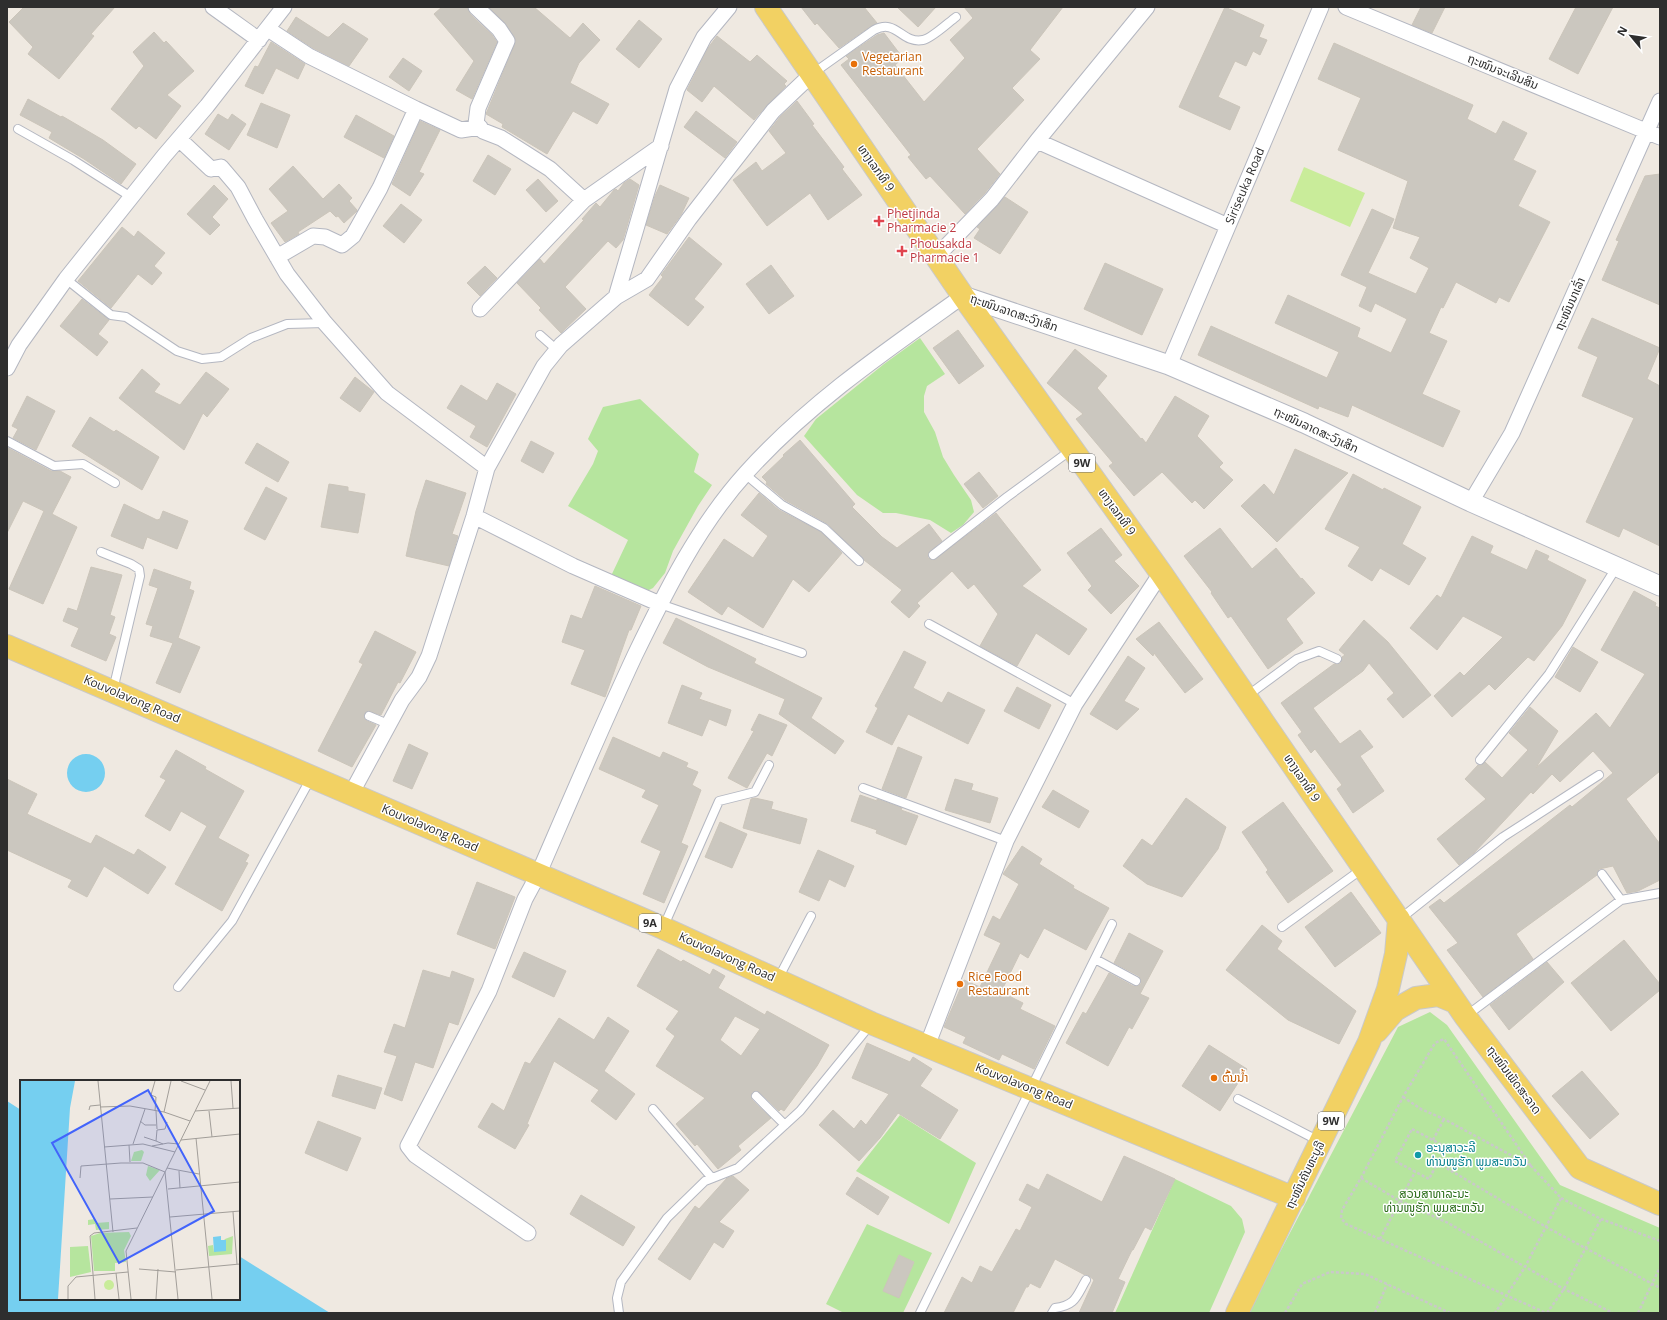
<svg xmlns="http://www.w3.org/2000/svg" width="1667" height="1320" font-family="'Open Sans','Noto Sans Lao',sans-serif">
<style>
.green{fill:#b6e59e;fill-rule:evenodd}
.pitch{fill:#c9ec9a}
.water{fill:#75cff0}
.building{fill:#cbc7bf;stroke:#cbc5ba;fill-rule:evenodd}
.lines{fill:none;stroke-linecap:round;stroke-linejoin:round}
.service-casing{stroke:#b4b7c1;stroke-width:10}
.minor-casing{stroke:#b4b7c1;stroke-width:17}
.tertiary-casing{stroke:#b4b7c1;stroke-width:21}
.primary-casing{stroke:#c9c9c9;stroke-width:24}
.path{stroke:#c9c9c9;stroke-width:2.5;stroke-dasharray:3 2;stroke-linecap:butt}
.service{stroke:#fff;stroke-width:8}
.minor{stroke:#fff;stroke-width:15}
.tertiary{stroke:#fff;stroke-width:19}
.primary{stroke:#f2d163;stroke-width:22}
.food-dot{fill:#e8710a;stroke:#fff;stroke-width:1.5}
.health-dot{fill:#e0444e;stroke:#fff;stroke-width:1.5}
.culture-dot{fill:#0f9aa8;stroke:#fff;stroke-width:1.5}
.labels{text-anchor:middle;stroke-width:3;stroke-linejoin:round;paint-order:stroke}
.shield{fill:#fff;stroke:#6d6d6d;stroke-width:1}
.shield-label{font-size:11px;font-weight:bold;fill:#2e2e2e}
.food-label{font-size:12px;fill:#c56008;stroke:#fff;text-anchor:start}
.street-label{font-size:12px;fill:#2e2e2e;stroke:#fff}
.health-label{font-size:12px;fill:#be3a42;stroke:#fff;text-anchor:start}
.culture-label{font-size:12px;fill:#0d838f;stroke:#fff;text-anchor:start}
.park-label{font-size:12px;fill:#2c6e1b;stroke:#fff}
.inset-road{fill:none;stroke:#a29e99;stroke-width:1}
.view{fill:#4264fb;fill-opacity:0.15;stroke:#4264fb;stroke-width:2}
.inset-edge{fill:none;stroke:#2e2e2e;stroke-width:2}
</style>
<rect width="100%" height="100%" fill="#efe9e1"/>
<path class="green" d="M920 338 945 374 927 386 924 396V412L935 432 943 457 954 475 971 500 974 512 963 525 951 533 930 520 896 513H883L857 495 804 436 816 419 884 364Z
M640 399 699 454 694 472 712 485 698 506 673 551 665 573 653 588 645 592 611 576 628 540 568 506 593 464 598 451 588 439 603 407Z
M1430 1012 1447 1025 1560 1185 1660 1228V1313H1248L1398 1027Z
M900 1115 976 1163 949 1224 856 1171Z
M1175 1179 1231 1206 1242 1219 1245 1232 1209 1313H1115Z
M867 1224 932 1253 903 1313H844L826 1304ZM899 1255 914 1262 899 1297 884 1291Z"/>
<path class="pitch" d="M1304 167 1365 193 1350 227 1290 201Z"/>
<path class="water" d="M67 773a19 19 0 1 1 38 0a19 19 0 1 1-38 0Z
M7 1101 21 1110V1299H239V1256L330 1313H7Z"/>
<path class="building" d="M24 7H115L91 34 94 36 59 79 28 54 33 47 9 22Z
M442 7H467L470 14 492 35 497 42 472 99 456 90 474 61 434 14Z
M489 7H534L570 38 583 23 600 40 579 63 570 83 609 104 597 124 573 111 547 154 502 127 503 124 486 114 516 41 506 24Z
M801 7H864L877 23 871 26 839 48 817 23 815 25Z
M897 7H936L918 27Z
M964 7H1063L1030 50 1040 59 1012 88 1024 100 977 149 1000 174 985 193 965 214 930 176 926 179 908 157 911 155 841 65 849 59 846 56 877 35 884 33 903 58 895 65 924 102 965 58 950 40 973 18Z
M1225 7 1264 25 1259 37 1267 40 1260 55 1253 51 1246 66 1235 61 1218 97 1240 107 1230 130 1179 107Z
M1421 7H1445L1432 33 1412 25Z
M1576 7H1613L1578 74 1549 59Z
M296 17 327 37H329L343 23 368 39 349 66 313 48 287 31Z
M639 20 662 39 639 68 616 49Z
M154 32 164 43 166 41 194 71 167 95 181 106 156 139 139 126 136 129 111 109 144 66 133 52Z
M717 36 750 62 757 55 787 81 784 84 786 86 767 105 754 120 714 86 702 102 687 90 708 48Z
M271 42 305 64 298 79 276 68 263 94 245 86 255 66 258 67Z
M1334 43 1473 105 1467 119 1496 134 1503 121 1527 133 1513 160 1536 171 1518 206 1550 222 1509 302 1499 297 1496 303 1456 282 1443 308 1441 307 1429 333 1447 341 1422 394 1460 411 1443 447 1352 405 1348 417 1319 406 1318 409 1198 355 1211 326 1327 378 1339 352 1275 323 1288 295 1360 328 1357 337 1391 353 1407 319 1375 303 1371 312 1359 306 1367 287 1341 275 1372 209 1394 219 1368 273 1416 294 1429 268 1410 258 1420 237 1393 228 1408 181 1338 150 1361 98 1318 79Z
M403 58 422 71 409 91 389 77Z
M28 99 61 117 62 116 103 140 136 164 121 184 84 159 49 138 52 132 20 115Z
M797 101 814 124 812 125 844 167 842 169 862 195 828 220 810 193 767 226 733 180 756 162 762 171 786 153 769 131 780 117Z
M261 103 290 115 277 148 247 135Z
M696 111 737 142 725 158 684 127Z
M218 114 228 120 232 114 246 124 229 150 205 134Z
M356 115 394 136 384 158 344 137Z
M420 121 440 130 419 172 424 174 410 196 392 184Z
M488 155 511 169 495 195 473 181Z
M293 166 323 199 339 184 352 198 349 201 357 210V211L344 223 338 216 336 217 330 211 298 232 299 234 285 242 271 223 288 211 269 189Z
M1660 174V305L1602 280 1619 241 1616 240 1645 176Z
M538 179 558 201 546 212 526 190Z
M630 179 639 185 623 240 616 248 608 241 565 287 586 309 561 333 539 310 541 308 517 283 540 259 544 264 584 220 582 219 596 203 600 207 614 190 616 189 618 191 624 183Z
M214 185 228 199 212 217 220 225 210 235 187 214Z
M660 185 689 198 681 215 667 234 646 225 655 196Z
M1005 197 1028 212 1000 254 974 238 980 229 977 227Z
M401 204 422 220 404 243 383 226Z
M122 227 134 237 138 231 165 253 154 266 162 273 152 285 138 274 111 308 78 281Z
M689 237 722 264 694 299 704 307 688 326 649 295 663 277 661 275Z
M1105 263 1163 289 1142 335 1084 309Z
M771 265 794 296 769 314 746 284Z
M485 266 497 278 480 296 467 283Z
M82 299 109 320 98 334 108 342 97 356 60 326Z
M1592 318 1660 348 1647 379 1660 386V546L1623 528 1619 537 1586 522 1634 418 1582 396 1598 357 1578 348Z
M958 330 984 366 959 384 933 348Z
M1075 349 1107 376 1097 388 1141 439 1142 438 1146 443 1175 396 1209 416 1197 436 1223 463 1219 467 1233 480 1204 509 1195 500 1192 503 1162 472 1134 496 1109 466 1113 463 1076 419 1083 414 1047 383Z
M142 369 160 384 154 392 180 405 206 372 229 389 207 417 203 413 184 450 119 398Z
M355 377 374 392 360 412 340 398Z
M497 383 516 394 487 447 470 437 476 426 447 408 461 385 487 401Z
M27 396 55 411 36 450 13 438 18 429 12 426Z
M90 417 114 432 116 430 159 457 142 490 72 446Z
M800 440 855 504 852 507 882 537 897 548 929 524 942 541 928 553V558L934 560 996 513 1041 570 1022 586 1087 629 1069 655 1036 633 1017 666 980 646 998 614 974 584 968 589 952 571 917 603 920 606 909 618 891 602 902 590 864 560 828 524 785 500 766 484 767 482 762 477 784 456 783 455Z
M531 441 554 453 543 473 521 461Z
M257 443 289 462 278 482 245 463Z
M8 448 51 471H60L71 477 52 514 77 527 43 604 9 589 44 511 23 501 7 533Z
M1295 449 1348 473 1277 542 1241 506 1264 484 1274 495Z
M979 472 998 496 983 508 964 484Z
M1353 474 1383 490 1384 488 1421 507 1402 544 1426 558 1409 585 1380 568 1372 581 1348 566 1360 547 1325 529Z
M426 480 466 493 452 534 458 536 449 566 406 556 416 511Z
M329 484 348 487V491L365 494 358 533 321 527Z
M266 487 287 498 265 540 244 529Z
M759 493 779 510 821 532 842 553 809 592 793 579 763 628 728 606 722 615 688 592 724 539 753 558 768 536 741 515Z
M124 504 157 520 160 519 163 511 188 521 177 549 147 537 143 549 111 536Z
M1101 528 1122 555 1114 561 1139 586 1111 614 1088 590 1092 586 1067 553Z
M1220 528 1252 569 1276 548 1301 579 1302 578 1315 593 1286 619 1303 643 1268 669 1231 616 1228 618 1211 593 1212 592 1184 556Z
M1472 536 1493 546 1490 553 1527 570 1536 550 1549 556 1547 560 1586 580 1562 626 1534 661 1528 657 1495 690 1489 684 1452 717 1434 696 1460 672 1464 676 1503 637 1463 616 1437 650 1410 628 1437 595 1441 598Z
M91 567 122 575 110 615 115 617 109 634 116 637 106 661 71 646 79 628 63 621 68 608 77 611Z
M154 569 191 582 189 589 194 591 178 638 200 647 180 693 156 683 173 643 150 636 153 626 146 624 158 588 149 585Z
M595 586 641 606 631 630H629L605 697 571 684 585 650 562 642 571 615 582 619Z
M1634 591 1656 603 1655 606 1660 608V771L1626 799 1660 844V880L1638 891 1627 893 1613 866 1599 869 1597 875 1516 934 1533 959 1483 997 1447 950 1458 943 1429 907 1440 899 1444 903 1570 805 1572 807 1613 773 1593 751 1560 782 1552 774 1533 794 1531 792 1474 853 1459 865 1437 839 1486 799 1465 779 1478 765H1482L1485 762 1502 778 1528 750 1509 733 1530 707 1558 731 1536 768 1596 713 1610 728 1645 674 1601 650Z
M676 618 756 659 754 663 822 698 811 718 844 741 835 754 779 714 785 699 708 667 663 643Z
M1364 620 1388 642 1431 695 1403 718 1387 699 1394 693 1369 663 1363 671 1313 708 1340 744 1360 730 1373 747 1360 756 1384 791 1353 813 1337 789 1342 785 1315 749 1311 753 1298 735 1302 732 1281 703 1334 664 1341 663 1342 657 1345 655 1339 650Z
M1159 622 1203 679 1185 693 1154 653 1153 656 1136 639Z
M375 631 416 652 400 683 398 682 381 715 369 711 364 714 365 720 376 725 352 767 318 751 363 664 359 662Z
M1573 647 1598 662 1580 692 1555 677Z
M904 651 926 662 913 688 942 703 948 692 985 710 968 744 908 714 892 745 866 732 878 708 875 706Z
M1128 656 1145 668 1124 701 1139 709 1117 730 1090 714Z
M682 685 702 693 699 699 731 710 726 726 709 719 702 736 668 723Z
M1017 687 1051 705 1039 729 1004 711Z
M759 714 787 725 772 756 767 753 747 788 728 778 754 731 751 730Z
M613 737 660 758 663 752 688 763 686 767 698 772 692 785 701 790 681 843 688 846 664 903 643 894 661 851 641 842 659 805 642 797 646 790 599 769Z
M409 744 428 753 412 789 393 781Z
M898 747 922 757 906 798 882 789Z
M176 750 206 767 205 769 244 791 218 838 249 855 245 862 248 863 222 911 175 884 207 826 181 811 170 831 145 816 166 780 160 777Z
M7 779 37 794 27 814 91 844 96 835 134 855 138 849 166 867 148 894 104 866 87 897 68 887 72 880 7 850Z
M955 779 973 784 971 790 998 798 990 823 945 810Z
M1053 790 1089 811 1079 828 1042 807Z
M860 795 877 801V799L902 808 901 810 918 816 906 845 876 833 877 830 851 821Z
M755 798 773 802 771 809 807 819 800 844 743 828 751 799Z
M1186 798 1226 827 1218 849 1182 897 1147 884 1123 866 1142 839 1152 846Z
M1283 802 1333 871 1288 903 1266 872 1268 870 1242 832Z
M720 822 747 834 732 868 705 857Z
M1022 846 1042 859 1039 864 1074 886 1073 888 1109 908 1086 950 1044 928 1028 958 1020 953 1001 992 1023 1003 1020 1009 1055 1026 1034 1069 1002 1054 999 1060 963 1043 966 1037 944 1027 964 980 980 987 1001 943 984 935 993 916 1000 920 1019 884 1003 874Z
M818 850 854 866 845 887 829 879 819 901 799 892Z
M477 882 515 897 495 949 457 934Z
M1351 892 1381 933 1335 967 1305 927Z
M1262 925 1282 941 1277 949 1356 1011 1339 1044 1288 1020 1226 970Z
M1129 933 1163 951 1140 994 1149 998 1132 1029 1129 1027 1108 1066 1066 1043 1083 1012 1086 1014 1109 973 1133 986H1137L1141 984V980L1139 976 1114 963Z
M1624 940 1660 984V990L1611 1031 1571 983Z
M658 949 681 962 683 960 710 975 713 969 725 976 718 988 765 1015 767 1011 829 1045 817 1066 784 1111 781 1109 779 1111 758 1091 752 1092 751 1095 752 1100 771 1118 738 1146 741 1150 718 1169 697 1144 695 1146 676 1124 705 1098 656 1066 675 1036 666 1029 679 1011 637 986ZM735 1016 760 1029 741 1056 720 1040Z
M524 952 566 971 554 997 512 977Z
M1547 962 1564 982 1509 1030 1490 1005Z
M423 970 450 978 452 971 474 979 458 1025 449 1022 433 1068 415 1062 402 1101 384 1094 397 1056 384 1052 394 1024 405 1028Z
M608 1017 629 1031 604 1071 635 1094 616 1120 591 1101 599 1090 554 1061 527 1124 529 1125 515 1149 478 1127 492 1103 504 1111 525 1062 530 1064 559 1018 594 1040Z
M867 1043 910 1062 913 1057 932 1069 920 1086 958 1110 940 1139 898 1113 880 1138 859 1161 819 1125 833 1110 854 1129 861 1120 866 1125 889 1094 852 1078Z
M1209 1045 1247 1069 1220 1111 1182 1086Z
M1582 1071 1619 1114 1590 1139 1552 1096Z
M338 1075 382 1088 375 1109 332 1096Z
M318 1121 361 1138 347 1171 305 1153Z
M1124 1156 1175 1179 1151 1230 1145 1227 1133 1250H1132L1118 1279 1125 1282 1112 1313H1079L1094 1280 1088 1275H1085L1055 1259 1040 1288 1030 1283 1028 1287H1026L1013 1313H944L962 1277 972 1283 980 1266 992 1272 1016 1229 1020 1231 1032 1207 1019 1200 1027 1184 1039 1190 1047 1174 1102 1202Z
M733 1176 749 1190 719 1222 734 1231 723 1248 714 1242 690 1280 658 1259 695 1206 699 1209 727 1178Z
M857 1177 889 1197 878 1215 846 1194Z
M581 1195 635 1227 623 1246 570 1214Z
M899 1255 914 1262 899 1298 883 1291Z"/>
<g class="lines">
<defs>
<path id="service" d="M812 74 874 30C897 18 901 44 923 40 931 39 949 22 956 17
M18 129 73 160 131 197
M66 279 111 315 126 317 177 351 202 359 221 357 251 338 287 324 325 323
M540 335 557 350
M7 441 54 466 83 464 115 483
M745 474 782 505 824 528 859 561
M101 552 131 564 139 569 140 576 113 690
M933 555 1007 497 1071 450
M660 604 802 653
M929 624 1075 704
M1247 696 1297 659 1319 651 1337 659
M369 716 388 724
M1480 760 1549 674 1616 568
M863 788 1006 841
M1602 874 1621 900
M1400 919 1503 837 1599 775
M1282 927 1362 869
M663 928 719 801 755 792 769 765
M1095 959 1136 981
M778 979 811 916
M178 987 232 921 311 778
M1466 1016 1621 900 1660 893
M756 1096 785 1125
M1238 1099 1319 1141
M653 1109 712 1178
M619 1313 617 1298 621 1282 667 1218 705 1181 738 1168 800 1111 871 1024
M920 1313 1112 924
M1052 1313 1055 1308C1076 1305 1076 1297 1086 1280"/>
<path id="minor" d="M213 7 259 40
M476 7 499 29 507 41 478 108 476 124 483 131 501 138 550 169 584 200 661 146
M1346 7 1660 137
M268 29 309 56 416 109 461 130 480 127
M179 139 211 169 221 167 238 187 255 219 287 274 325 323 387 393 487 468
M1037 141 1228 226
M937 256 992 199 1037 141 1147 7
M277 257 313 236 325 237 342 245 353 236 380 188 416 109
M616 297 677 89 704 37 729 7
M480 309 584 200
M1169 365 1321 7
M7 368 19 345 66 279 164 156 207 106 284 7
M1471 502 1512 433 1660 101
M474 516 573 566 660 604
M351 794 402 700 419 677 429 656 474 516 487 468 544 366 561 345 616 297 647 279 689 219 773 111 811 75
M927 1046 1006 841 1075 704 1161 573
M528 1233 415 1155 408 1146 489 991 525 899 538 875C570 801 601 728 635 655 666 591 698 526 746 473 809 403 887 350 963 296"/>
<path id="tertiary" d="M963 296 1169 365 1304 423 1471 502 1660 586"/>
<path id="primary" d="M766 7 963 296 1161 573 1465 1016 1580 1168 1660 1204
M7 646 663 928 871 1023 1294 1198
M1377 1031 1395 1010 1416 998 1438 995 1455 1002
M1237 1313 1369 1042 1388 989 1396 954 1399 919"/>
</defs>
<use href="#service" class="service-casing"/>
<use href="#minor" class="minor-casing"/>
<use href="#tertiary" class="tertiary-casing"/>
<use href="#primary" class="primary-casing"/>
<path class="path" d="M1403 1097 1421 1109 1444 1119 1531 1166 1561 1198 1525 1267 1495 1313
M1412 1129 1446 1147 1429 1179 1395 1161Z
M1433 1140 1444 1119
M1438 1163 1546 1227 1660 1288
M1531 1166 1444 1039 1435 1043 1403 1097 1361 1178 1342 1210 1341 1218 1346 1224 1546 1313
M1361 1178 1400 1201 1448 1223 1564 1289 1613 1313
M1561 1198 1601 1219 1660 1241
M1380 1239 1415 1172
M1285 1313 1302 1284 1330 1272 1365 1274 1450 1313
M1375 1313 1387 1284
M1547 1313 1564 1289 1601 1219
M1638 1313 1660 1267"/>
<use href="#service" class="service"/>
<use href="#minor" class="minor"/>
<use href="#tertiary" class="tertiary"/>
<use href="#primary" class="primary"/>
</g>
<g class="food-dot">
<circle cx="854" cy="64" r="4"/>
<circle cx="960" cy="984" r="4"/>
<circle cx="1214" cy="1078" r="4"/>
</g>
<g class="health-dot">
<path d="M877 215h4v4h4v4h-4v4h-4v-4h-4v-4h4z"/>
<path d="M900 245h4v4h4v4h-4v4h-4v-4h-4v-4h4z"/>
</g>
<circle class="culture-dot" cx="1418" cy="1155" r="4"/>
<g class="labels">
<g class="shield">
<rect x="1069" y="454" width="26" height="18" rx="3"/>
<rect x="639" y="914" width="22" height="18" rx="3"/>
<rect x="1318" y="1112" width="26" height="18" rx="3"/>
</g>
<g class="shield-label">
<text x="1082" y="467">9W</text>
<text x="650" y="927">9A</text>
<text x="1331" y="1125">9W</text>
</g>
<g class="food-label">
<text x="862" y="61">Vegetarian<tspan x="862" dy="14">Restaurant</tspan></text>
<text x="968" y="981">Rice Food<tspan x="968" dy="14">Restaurant</tspan></text>
<text x="1222" y="1082">ຕົ້ນນໍ້າ</text>
</g>
<g class="street-label">
<text transform="translate(1503 72) rotate(22)" y="4">ຖະໜົນຈະເລີນສິນ</text>
<text transform="translate(876 168) rotate(55)" y="4">ທາງເລກທີ 9</text>
<text transform="translate(1245 186) rotate(-67)" y="4">Siriseuka Road</text>
<text transform="translate(1570 304) rotate(-66)" y="4">ຖະໜົນນາເລົ່າ</text>
<text transform="translate(1014 313) rotate(19)" y="4">ຖະໜົນລາດສະວົງເສິກ</text>
<text transform="translate(1316 430) rotate(25)" y="4">ຖະໜົນລາດສະວົງເສິກ</text>
<text transform="translate(1117 512) rotate(54)" y="4">ທາງເລກທີ 9</text>
<text transform="translate(132 699) rotate(23)" y="4">Kouvolavong Road</text>
<text transform="translate(1302 778) rotate(56)" y="4">ທາງເລກທີ 9</text>
<text transform="translate(430 828) rotate(23)" y="4">Kouvolavong Road</text>
<text transform="translate(727 957) rotate(24)" y="4">Kouvolavong Road</text>
<text transform="translate(1514 1080) rotate(53)" y="4">ຖະໜົນເພັດສະລາດ</text>
<text transform="translate(1024 1086) rotate(22)" y="4">Kouvolavong Road</text>
<text transform="translate(1305 1175) rotate(-64)" y="4">ຖະໜົນຄັນທະບູລີ</text>
</g>
<g class="health-label">
<text x="887" y="218">Phetjinda<tspan x="887" dy="14">Pharmacie 2</tspan></text>
<text x="910" y="248">Phousakda<tspan x="910" dy="14">Pharmacie 1</tspan></text>
</g>
<g class="culture-label">
<text x="1426" y="1152">ອະນຸສາວະລີ<tspan x="1426" dy="14">ທ່ານໜູຮັກ ພູມສະຫວັນ</tspan></text>
</g>
<g class="park-label">
<text x="1434" y="1198">ສວນສາທາລະນະ<tspan x="1434" dy="14">ທ່ານໜູຮັກ ພູມສະຫວັນ</tspan></text>
</g>
</g>
<g transform="translate(20 1080)">
<rect width="220" height="220" fill="#efe9e1"/>
<path d="M122 70 124 72 121 81H111L114 72ZM128 86 140 90 130 101 126 95ZM75 139 76 143 89 142V149L76 150 75 144 68 145V140ZM109 152 111 156 104 170 106 182 95 183V191H74L71 156 80 153ZM213 156 212 174 189 176 188 166 193 165 194 172 205 159ZM68 166 71 192 50 197V167Z" fill="#b6e59e"/>
<path d="M84 205a5 5 0 1 1 10 0a5 5 0 1 1-10 0Z" fill="#c9ec9a"/>
<path d="M0 1H55L50 28 38 219H0ZM201 156V160H206V171L194 172 193 157Z" fill="#75cff0"/>
<path class="inset-road" d="M78 1 93 152M135 1 131 15 136 17 135 31M161 1 185 10M211 1 213 28M80 27 110 26 144 32 170 41M69 30 70 26 80 25M136 31 137 49M175 31 220 28M189 31 192 57M144 32 151 1M120 41 125 45H136M124 57 136 61M176 58 192 219M161 60 220 54M113 64 125 29M143 64 136 61 137 50 145 49 147 42M109 65 110 82M132 66 148 63 159 64M84 67 123 64 155 72M147 88 179 94M159 91 160 108M60 98 61 86 101 83H123L145 92 158 219M148 109 220 102M90 119 133 117M213 132 217 184M150 137 220 131M119 189 156 192M156 190 220 184M96 193 99 219M48 219V206L56 197 108 192M75 219 70 156 74 153 117 148M111 219 106 171 190 1M136 219 138 189"/>
<path class="view" d="M128 10 194 131 99 183 32 63Z"/>
<rect width="220" height="220" class="inset-edge"/>
</g>
<rect width="1667" height="1320" fill="none" stroke="#2e2e2e" stroke-width="16"/>
<g transform="translate(1631 36) rotate(299)" stroke="#ffffff" stroke-width="3" paint-order="stroke">
<path d="M0-3L7 15L0 10L-7 15Z" fill="#2e2e2e"/>
<text y="-6" font-size="11" font-weight="bold" text-anchor="middle" fill="#2e2e2e">N</text>
</g>
</svg>
